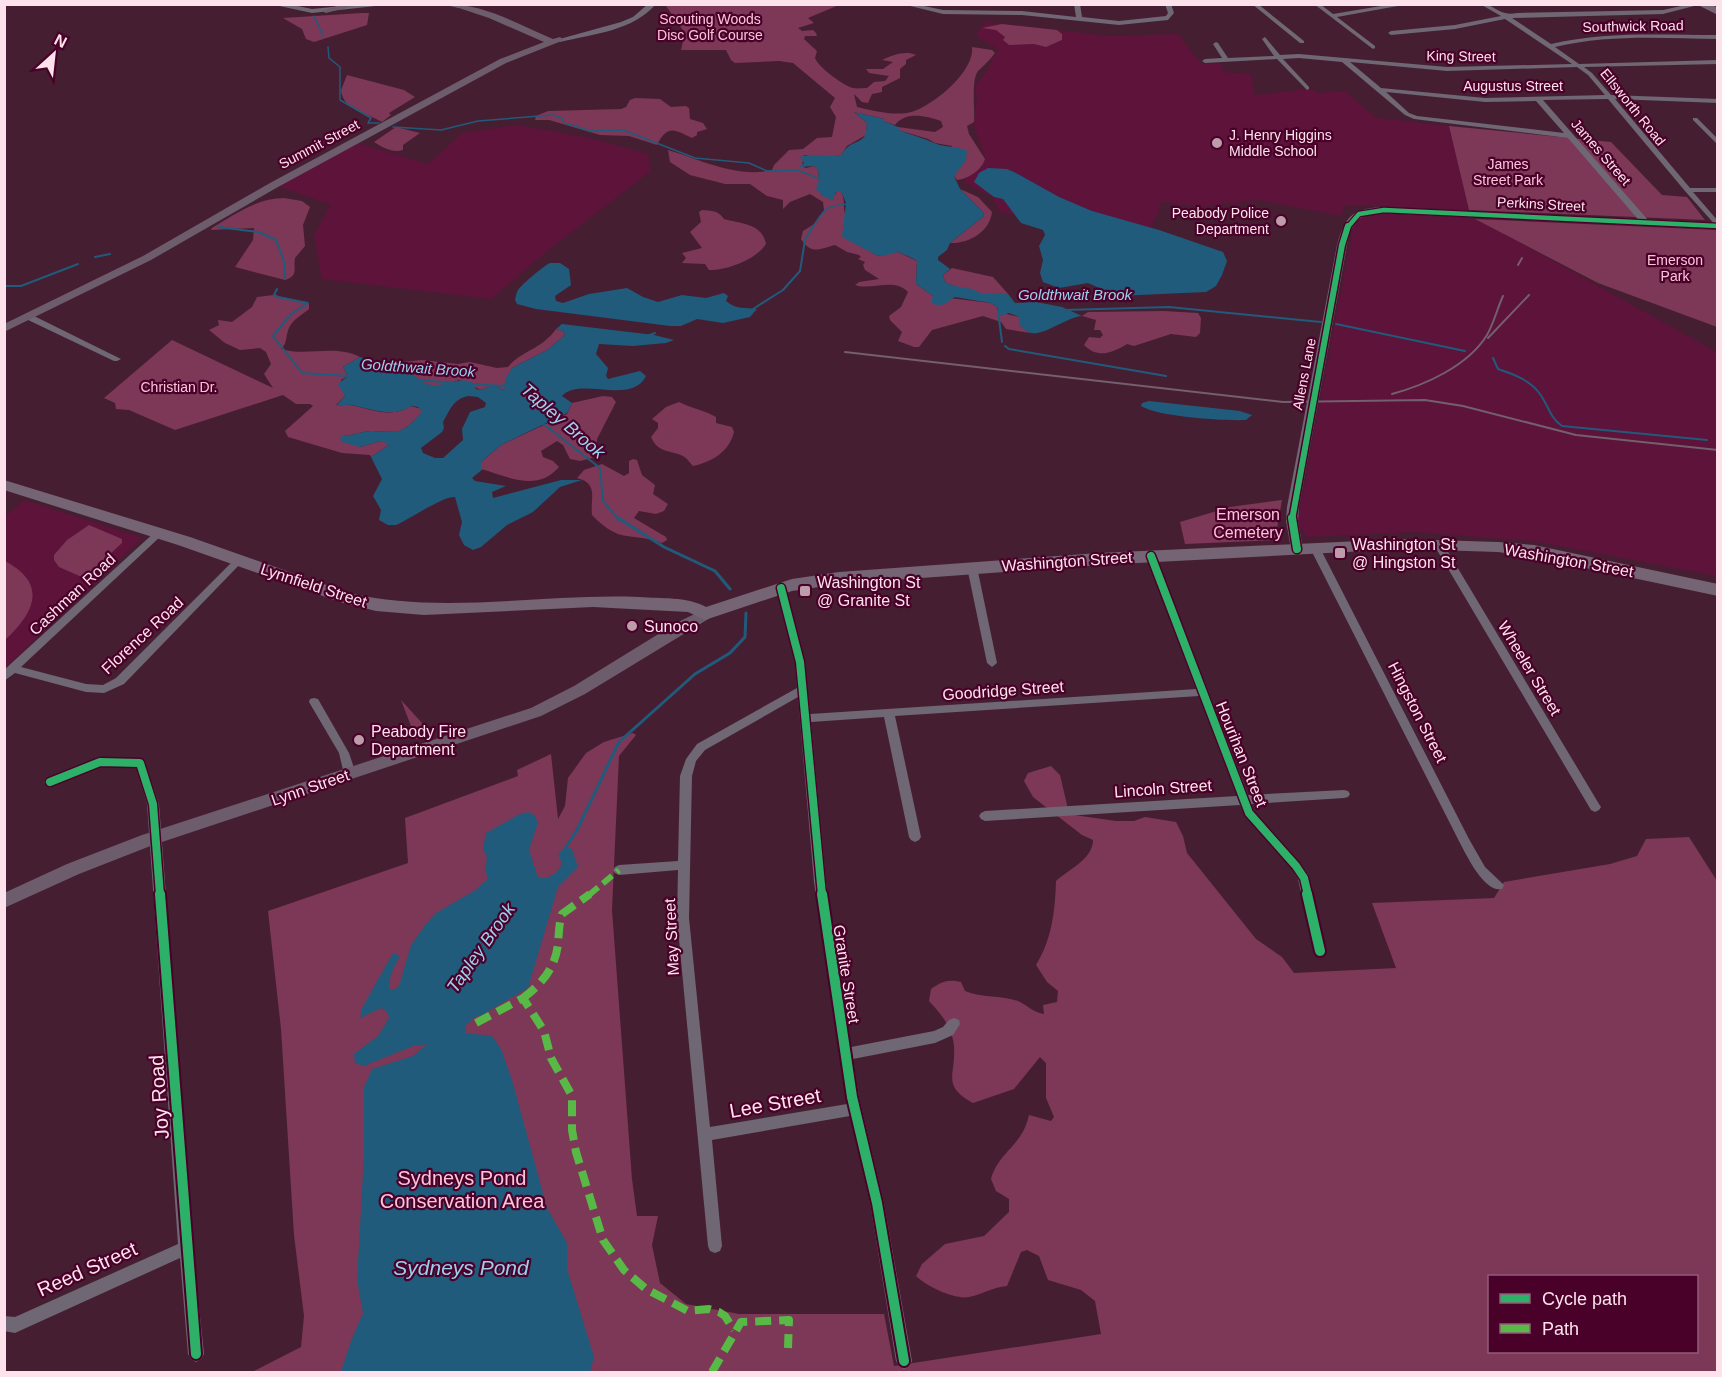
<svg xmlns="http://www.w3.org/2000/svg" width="1722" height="1377" font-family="Helvetica,sans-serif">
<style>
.built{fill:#5d133a}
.green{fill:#7c3856;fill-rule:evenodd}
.water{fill:#205b7b;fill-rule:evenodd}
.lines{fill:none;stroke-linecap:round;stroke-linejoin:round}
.stream-far2{stroke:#205b7b;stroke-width:1.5}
.stream-far1{stroke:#205b7b;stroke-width:2}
.stream{stroke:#205b7b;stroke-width:3}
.minor{fill:#6f6773;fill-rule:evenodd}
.tertiary{fill:#6f6773;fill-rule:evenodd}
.secondary{fill:#6d5c6c;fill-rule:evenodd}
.primary{fill:#756474;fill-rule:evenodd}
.rail{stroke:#735f6d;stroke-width:2}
.quiet-far1{stroke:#58b947;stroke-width:6;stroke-dasharray:12 6;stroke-linecap:butt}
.quiet{stroke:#58b947;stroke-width:8;stroke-dasharray:16 8;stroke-linecap:butt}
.cycleway-far3-casing{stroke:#4a0129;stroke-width:7}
.cycleway-far2-casing{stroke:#4a0129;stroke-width:9}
.cycleway-far1-casing{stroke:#4a0129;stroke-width:11}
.cycleway-casing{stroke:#4a0129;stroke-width:14}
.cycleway-far3{stroke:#2db169;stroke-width:4.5}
.cycleway-far2{stroke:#2db169;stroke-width:6}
.cycleway-far1{stroke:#2db169;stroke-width:8}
.cycleway{stroke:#2db169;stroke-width:10}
.poi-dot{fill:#bd9daa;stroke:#4a0129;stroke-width:2}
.labels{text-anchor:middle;stroke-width:4.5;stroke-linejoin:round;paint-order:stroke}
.far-park-label{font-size:14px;fill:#fcc4d9;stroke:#4a0129}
.far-street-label{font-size:14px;fill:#fde1eb;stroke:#4a0129}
.far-poi-label{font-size:14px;fill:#fde1eb;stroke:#4a0129;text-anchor:start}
.far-water-label{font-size:15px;font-style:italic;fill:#9bcfed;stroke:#4a0129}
.park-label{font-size:16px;fill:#fcc4d9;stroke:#4a0129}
.poi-label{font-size:16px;fill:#fde1eb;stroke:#4a0129;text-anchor:start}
.street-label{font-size:16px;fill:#fde1eb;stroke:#4a0129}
.water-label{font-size:18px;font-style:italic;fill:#9bcfed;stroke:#4a0129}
.near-street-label{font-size:20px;fill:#fde1eb;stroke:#4a0129}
.near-park-label{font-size:20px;fill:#fcc4d9;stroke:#4a0129}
.near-water-label{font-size:21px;font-style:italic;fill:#9bcfed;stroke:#4a0129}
</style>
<rect width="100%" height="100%" fill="#461e32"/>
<path class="built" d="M987 22 1108 36 1178 34 1201 64H1221L1224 72 1251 74 1255 95 1299 90H1314L1317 93 1345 91 1376 118 1449 126 1469 210 1345 205 1341 216 1259 200 1201 207 1162 202 1147 238 1000 212 991 196 964 183 969 168 986 160 974 126 977 97 975 86 987 71 998 49 977 37 978 31Z
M517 125 590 138 648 154 651 171 551 248 491 299 322 279 314 235 331 205 278 186 356 143 428 164 462 133Z
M1379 213 1477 219 1717 352V576L1533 541 1413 532 1307 537 1297 523 1354 223 1360 218Z
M24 500 142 538 5 668V517Z"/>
<path class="green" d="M686 4 839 5 808 18 814 23 798 28 802 31 813 30 816 33 817 36H805L804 39 817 51 815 58C818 67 844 86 853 88 857 89 863 88 867 88L874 82 885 81 889 76 869 73 866 69H883L893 62 882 60C892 55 906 50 916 55L906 60V64L900 69V78L882 87V92L872 94 868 103 862 102 854 94 857 107C874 111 890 115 907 113 930 109 975 72 972 47L992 50 995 53C990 60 984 65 978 71 971 80 975 108 974 122L967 126 969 134 985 159C982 170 968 179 957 180L954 176 952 146 935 143 928 139 898 130V127L935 132 943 127 941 121C926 116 906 111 895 125L883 121 884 119 854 112 867 123 866 135 847 146 841 155 822 158 804 155 802 166 806 168 814 166 818 169 819 181 834 196 838 190 841 191C845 199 843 206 845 214 847 221 869 253 876 255 884 257 891 252 898 252L917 261 916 284 933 296 991 303 997 307 998 312 1019 317V325L1030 333 1006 329 1001 322 983 316 932 330 919 347H914L898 341 902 332 890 320 889 316 901 307 908 292C894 277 871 291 855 285L859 282 879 279 865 270 863 265 865 262 858 259 861 257 859 255 847 252 835 245C820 249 811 255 801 239L803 231 816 223 824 210 823 202 810 194 790 202 783 209V200L767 196 750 184H725L690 175 670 162 668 150C699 159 738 179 772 170L774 165 789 150 803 149 817 138 832 137 836 117 830 107 835 98 793 63 779 61 735 63 731 60 726 50H681L685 33 666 6Z
M362 13H369L367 25 314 42 306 39 302 29 283 18Z
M1002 24 1057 30 1062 34V40L1046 47 1034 44 1009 45 1003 40 1005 37 996 30 982 28Z
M347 75 404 90 415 97 389 113 391 115 382 122C368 113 343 111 341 90Z
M635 98 660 99 671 107 686 106 689 108 690 119 703 123 707 129 697 132V135L692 138C676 131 668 123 657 145L629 136 600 135 549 120H535L536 116 548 111 621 109 626 107 630 100Z
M1449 126 1611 142 1662 195 1687 197 1705 220 1469 210Z
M396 127 420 133 403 145V150C392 153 384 148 374 142Z
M960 189 978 197 992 212C990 232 968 244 950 243L984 216 983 212Z
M284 198 302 201 310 207 303 225 305 246 295 258C293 268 299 276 285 280L235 267 253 240 254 228 211 230 212 228C234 215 257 198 284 198Z
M702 210C712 211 718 210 724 219 741 224 762 223 766 244 757 259 726 271 709 270L705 264 682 263 686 258 682 253 702 248 690 232 701 222 699 212Z
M1475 219 1717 230V327L1598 283Z
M952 268 993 277 1009 295C1001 293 994 297 986 295 975 293 954 287 945 282L943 275Z
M274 295 309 304V309C303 314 294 319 290 326 285 335 288 343 281 349 307 357 334 344 360 357L343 367 348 376 341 380 345 396 336 405C342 406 345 404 350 405 371 409 392 419 410 406L422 409 423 412C399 436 402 432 372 431 362 431 354 436 344 435L360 447 381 441 387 442 389 445 371 457 370 455 342 453 288 437 285 431 313 406 310 404H296L283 395 175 430 129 410 116 409 115 403 104 398 172 340 273 388 264 374 271 364 266 352 260 348 240 350 225 343 209 330 219 325 218 320 232 322 252 307 257 297Z
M1163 311 1198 313 1201 318 1200 333 1196 337 1171 334 1134 346 1127 344C1112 353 1098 359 1084 345L1089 337 1100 338 1103 335 1100 330H1094L1096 320 1082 316 1088 312Z
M556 329 563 331 565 335 547 350 512 368 504 390 493 385 481 390 459 380 444 385H430L423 383 412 374 381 364 422 360 458 364 470 362 497 368 508 367C522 350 541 350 556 329Z
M603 396 612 397 616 402 597 439 596 454 592 458 580 461 570 459 563 445 557 441 541 451 543 457 553 461 559 467C537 493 507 476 481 469V462L501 445 567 414 572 403Z
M679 402C690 408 707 411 716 417V423L732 427 734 432C729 452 712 462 693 466 690 463 687 458 683 456 670 450 658 453 651 437L658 428V423L652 419 666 407Z
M633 459 637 460 642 475 655 485 653 494 668 504 664 511 656 514 639 511 634 518 666 537 667 540 662 543C628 531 621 545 592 515 590 497 599 484 577 478L584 470 602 464 624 476 629 473V461Z
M1282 500 1275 540 1185 544 1180 522 1230 507Z
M89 525 122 539V543L84 578 59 567 54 560V555L67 540Z
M5 561C48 584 35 612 5 640Z
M401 700 432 734 416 739Z
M633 733 636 735 619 756 612 910 632 1179 637 1216H658L652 1245 660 1283 686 1304 739 1314H884L894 1366 1101 1334 1095 1301 1081 1290 1048 1280 1039 1256 1027 1250 1021 1252 1007 1286C993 1287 983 1294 969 1297 955 1300 926 1286 916 1276L922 1264 945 1244 984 1236 1009 1212V1199L996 1191 991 1179C999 1151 1022 1147 1029 1115L1051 1121 1054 1117 1046 1098V1063L1040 1057 1014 1089 973 1103C941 1085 956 1076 954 1046 952 1027 942 1015 929 1001L931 989C942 981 948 979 961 982L965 991C982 998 1001 995 1018 1001 1027 1005 1034 1013 1044 1014L1043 1005 1057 1002 1058 991 1047 982 1036 965C1052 939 1055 911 1056 881 1069 869 1093 859 1093 840L1082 835 1033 797 1024 781 1028 773 1051 766 1060 775 1068 809 1074 815 1116 821H1134L1145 817 1176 822 1183 836 1187 853 1256 939 1282 957 1294 973 1396 968 1372 903 1494 898 1504 882 1610 864 1637 856 1646 839 1689 837 1717 881V1372H252L301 1347 304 1316 294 1235 281 1029 268 911 408 863 405 818 518 776 517 770 551 754 558 819 565 806 568 778 586 753 604 742ZM1490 1276H1696V1352H1490Z"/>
<path class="water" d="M854 112 884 119V121L898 127 899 130C911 135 923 138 934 143 945 148 957 145 967 151L966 160 954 176 960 189 983 212 984 216 950 243 947 250 938 257V260L950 269 943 275 945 282C957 289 972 286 982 294L1001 293 1009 295 1015 303 1036 302 1062 307 1082 316C1067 317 1044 336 1031 333 1027 332 1022 327 1019 325V317L1009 313 1000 316 997 307 991 303 955 297C945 303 943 308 931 303L933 296 916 284 917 261C912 257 904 255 898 252L883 256 876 255 842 237 846 203 841 191 836 192 833 200 822 196 816 188 819 181 818 169 814 166 799 167 804 163 800 157C807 154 830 157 841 155 851 140 857 145 864 137 867 134 866 128 867 123Z
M988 168 1007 169 1014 172 1059 197 1092 211 1159 230 1223 252 1227 261 1222 275 1216 286 1206 292 1117 296 1088 283 1059 288 1043 282 1040 273 1043 260 1039 246 1045 235 1043 230 1021 223 1003 199 994 197 974 182 979 173Z
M550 263H560L569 269 571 285 555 296 556 301 563 303 589 294 627 288 643 297 658 302 682 295 706 298 724 293 728 296 726 301C736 310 745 307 757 309L750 317 723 323 697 319 681 326H670L536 309 517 304 515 300C516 296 516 293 518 290 521 285 546 264 550 263Z
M562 324 654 335 674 340 666 343 633 346 599 344 596 354 608 368 606 376 608 379 640 371 646 376C631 406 580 376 562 396L572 403 567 413 501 445 481 462V469H483L472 478 475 481 506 486 492 492 493 498 561 480H582L560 487 533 512 507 525 481 547 473 550 464 545 459 535 462 522 455 497C443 496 410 519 396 525H388L379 520 381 510 373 496 382 479 371 457 389 445 381 441 360 447 342 442 340 438 344 435C354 436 362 431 372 431 400 432 402 435 422 412L418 407 411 406C391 419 371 408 350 405 345 404 341 406 336 406L345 396 338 384 348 376 343 367 360 357C376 363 393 366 409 372 418 376 421 384 432 385 447 386 460 376 473 383L476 389 481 390 493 385 504 390 506 378 512 368 547 350 565 335 563 331 556 329ZM468 396 478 397 486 403 485 407 470 412 462 429 463 440 443 458H435L423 453 421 448 442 432 444 428 443 422C450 410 453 399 468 396Z
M1149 401 1240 411 1252 415 1246 420C1223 421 1159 417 1141 406L1142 403Z
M528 812 534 815 538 822 529 850 538 877 547 878 557 872 562 864 558 853 571 847 578 867 558 887 528 988 482 1015 475 1017 466 1025 465 1033 492 1036 501 1049 512 1080 547 1208 567 1243V1269L594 1357 590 1372H341L351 1341 363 1313 357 1280 364 1155V1087L372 1069 413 1056 427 1044 413 1046 364 1066 355 1063 354 1054 378 1036 389 1018 387 1012 381 1008 360 1018 362 1008 393 953 400 956C394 967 389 976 389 989L393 990 399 986 411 945 426 924 436 913 474 891 488 879 485 870 487 858 483 848 486 833 520 814Z"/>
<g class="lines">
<path class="stream-far2" d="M314 16 323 36
M328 47 329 58 340 67V100L371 118 368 123H379
M393 127 441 130 478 121 552 115 562 118 564 123 590 131 623 130 695 158 749 163 767 171 797 170 820 179
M218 227 227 228
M812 228C824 209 826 205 849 204"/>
<path class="stream-far1" d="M218 227 259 232 276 240 284 261 285 279
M95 257 110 254
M4 286H21L78 264
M277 289 274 295 278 297 308 303 291 314 273 336 302 373 350 376
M753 309 783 290 800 271 805 240 813 226
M1065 310 1169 307 1321 322
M998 311 1002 342
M1336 324 1465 351
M647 336 655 333
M1005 346 1009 349 1166 376
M1493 358 1498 369C1513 374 1530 380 1540 394 1548 405 1550 418 1562 426L1707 440
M417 380 455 383
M471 384 502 386 509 383
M541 422 600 468 603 501 619 520"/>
<path class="stream" d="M618 518 664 547 715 571 730 589
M562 853 577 830 619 742 695 674 730 653 745 637 746 613"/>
<path class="minor" d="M902 4H915L943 10 1022 11 1076 17 1074 4H1080L1082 17 1119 21 1166 16 1168 13 1165 4H1171L1174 13 1168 20 1119 25 1022 15 943 14Z
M1252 4H1258L1304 41V43H1300Z
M1314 4H1320L1333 14 1393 4H1409L1337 17 1375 46V48L1373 49Z
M1480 4C1496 4 1499 17 1517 13L1663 10 1690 4H1702L1663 14 1512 18 1551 44C1606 31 1661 35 1718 35V39C1663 38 1608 34 1555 47L1579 64 1718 60V64L1584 67 1592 73 1611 95 1718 99V103L1615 99 1690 188H1718V192H1693L1718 221V228L1685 191 1608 99 1543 100 1648 220V224H1642L1568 138 1414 119 1405 115 1342 62 1299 58 1283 59 1309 87V89L1307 90 1277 59 1205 63 1202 61 1205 59 1222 58 1213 44 1216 42 1218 43 1228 58 1274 56 1262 39 1265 37 1280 55 1299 54 1447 67 1572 64 1505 19 1455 29 1391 35 1388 33 1391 31 1455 25 1501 16ZM1350 62 1447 71 1577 67 1588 75 1605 95 1485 98 1381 88ZM1386 92 1485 102 1536 101 1564 133 1417 116 1409 113Z
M1693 118H1697L1718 139V145L1693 120Z
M26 315H32L121 359 117 361H114L26 319Z
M159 530 162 531 164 533 162 535 21 667 86 684 103 685 116 678 236 558H242L244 560 124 684 104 693 86 692 15 673 4 681V670L156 531Z
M1439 542 1444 545 1599 804 1601 807 1599 810 1595 812 1591 810 1434 545Z
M1315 545 1320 548 1469 839 1485 867 1504 885 1502 889C1485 893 1468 858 1461 845L1310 548Z
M1151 553 1156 556 1248 795 1344 790 1348 791 1350 794 1348 797 1344 798 1251 804 1254 811 1300 863 1308 874 1326 951 1324 955 1320 956 1316 955 1314 951 1298 879 1292 869 1245 816 1240 805 985 821 981 819 979 816 981 813 985 811 1237 796 1199 696 895 716 921 837 919 840 915 842 911 840 909 837 884 717 811 722 826 882 851 1047 934 1031 943 1027 949 1020 954 1018 959 1020 960 1024 953 1035 935 1043 853 1059 859 1097 884 1203 912 1361 909 1366 904 1369 899 1366 896 1361 870 1203 850 1116 712 1140 722 1246 720 1251 715 1253 710 1251 708 1246 677 918 678 870 619 875 615 873 613 870 615 867 619 865 678 861 680 776 686 759 697 744 797 688 795 662 776 588 778 586H784L786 588 805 662 810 714 1196 689 1146 556ZM798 697 814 882 847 1104 710 1127 689 918 692 776 696 761 705 750Z
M972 564 977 567 997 663 992 667 987 663 967 567Z
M314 698 318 699 349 753 356 774 354 777H346L344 774 339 753 309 702 310 699Z
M100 758 144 760 159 804 193 1248 204 1354 201 1359 196 1362 191 1359 188 1354 180 1258 15 1333 4 1331V1316L15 1317 178 1244 147 804 136 767 101 766 50 786 46 785 44 782 46 779Z"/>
<path class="tertiary" d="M270 4H288L312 9 361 4H394L312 13Z
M441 4H462L463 6 459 8Z
M648 4H656C633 31 593 34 560 42L556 40 621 22 633 17Z
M1384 207 1718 223V229L1384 213C1358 214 1353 220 1347 245L1299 507 1298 521 1303 549 1297 553 1291 549 1286 521 1287 507 1337 245C1345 216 1353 208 1384 207Z"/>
<path class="secondary" d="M343 4H360L326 13 322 11Z
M447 4C484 4 520 25 553 39L560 37 564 40 506 63 278 187 151 260 4 332V324L143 256 270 183 500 59 544 42 489 18Z
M705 609 712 614 710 618 585 694 541 716 153 845 79 874 4 908V893L67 864 142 835 531 708 574 686 678 622Z"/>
<path class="primary" d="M1696 4H1710L1718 8V15Z
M4 480 190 537 349 593C443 615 543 593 639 597 661 599 686 596 706 607L792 579 839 572 1099 553 1403 539 1498 542 1534 545 1718 584V596L1534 557 1498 552 1403 549 1099 565 839 584 792 591 705 620 688 612 593 607 424 615 376 611 340 602 178 545 4 490Z"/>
<path class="rail" d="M1518 265 1522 258
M1488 338 1529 295
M845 352 1283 402 1425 400 1463 406 1576 435 1718 450
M1392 394C1425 385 1468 366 1487 335 1494 323 1497 309 1503 296"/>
<path class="quiet-far1" d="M589 895 619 870"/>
<path class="quiet" d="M523 998C542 984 556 967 558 943 559 933 559 923 562 914L590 894
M476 1023 523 998 544 1031 551 1058 572 1096V1130L576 1152 603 1240 624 1270 646 1289 688 1311 709 1309 719 1312 725 1316 734 1330
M712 1372 741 1322 789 1320 788 1348"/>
<defs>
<path id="cycleway-far3" d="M1347 228 1359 214 1384 210 1718 226"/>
<path id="cycleway-far2" d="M1292 520 1342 245 1348 226"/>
<path id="cycleway-far1" d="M1292 518 1297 549
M1151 556 1249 813 1296 866 1304 878 1308 895
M781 588 800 662 822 895
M50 782 100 762 140 763 153 804 160 895"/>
<path id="cycleway" d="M160 894 196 1354
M822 894 852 1097 877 1203 904 1361
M1307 894 1320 951"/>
</defs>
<use href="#cycleway-far3" class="cycleway-far3-casing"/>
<use href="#cycleway-far2" class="cycleway-far2-casing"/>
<use href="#cycleway-far1" class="cycleway-far1-casing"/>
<use href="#cycleway" class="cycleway-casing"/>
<use href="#cycleway-far3" class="cycleway-far3"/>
<use href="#cycleway-far2" class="cycleway-far2"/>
<use href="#cycleway-far1" class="cycleway-far1"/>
<use href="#cycleway" class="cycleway"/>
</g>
<g class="poi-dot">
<circle cx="1217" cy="143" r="6"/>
<circle cx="1281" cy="221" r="6"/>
<rect x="1334" y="547" width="12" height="12" rx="3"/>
<rect x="799" y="585" width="12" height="12" rx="3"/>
<circle cx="632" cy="626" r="6"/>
<circle cx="359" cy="740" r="6"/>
</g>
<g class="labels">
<g class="far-park-label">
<text x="710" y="24">Scouting Woods<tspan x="710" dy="16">Disc Golf Course</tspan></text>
<text x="1508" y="169">James<tspan x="1508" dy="16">Street Park</tspan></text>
<text x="1675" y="265">Emerson<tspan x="1675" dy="16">Park</tspan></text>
<text x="179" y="392">Christian Dr.</text>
</g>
<g class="far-street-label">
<text transform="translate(1633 26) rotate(-1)" y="5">Southwick Road</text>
<text transform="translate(1461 56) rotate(1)" y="5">King Street</text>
<text x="1513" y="91">Augustus Street</text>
<text transform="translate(1633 107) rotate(51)" y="5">Ellsworth Road</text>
<text transform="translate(319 144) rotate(-28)" y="5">Summit Street</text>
<text transform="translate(1601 152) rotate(49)" y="5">James Street</text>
<text transform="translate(1541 204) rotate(3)" y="5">Perkins Street</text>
<text transform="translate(1304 374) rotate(-79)" y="5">Allens Lane</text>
</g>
<g class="far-poi-label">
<text x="1229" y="140">J. Henry Higgins<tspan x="1229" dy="16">Middle School</tspan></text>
<text x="1269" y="218" text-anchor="end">Peabody Police<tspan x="1269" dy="16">Department</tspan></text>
</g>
<g class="far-water-label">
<text x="1075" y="300">Goldthwait Brook</text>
<text transform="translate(418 368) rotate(4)" y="5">Goldthwait Brook</text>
</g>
<g class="park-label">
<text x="1248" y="520">Emerson<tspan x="1248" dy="18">Cemetery</tspan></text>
</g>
<g class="poi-label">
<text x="1352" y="550">Washington St<tspan x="1352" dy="18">@ Hingston St</tspan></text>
<text x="817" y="588">Washington St<tspan x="817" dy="18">@ Granite St</tspan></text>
<text x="644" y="632">Sunoco</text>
<text x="371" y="737">Peabody Fire<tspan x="371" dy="18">Department</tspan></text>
</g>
<g class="street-label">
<text transform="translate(1569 560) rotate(10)" y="6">Washington Street</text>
<text transform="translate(1067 561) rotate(-4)" y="6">Washington Street</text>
<text transform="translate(314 585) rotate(18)" y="6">Lynnfield Street</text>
<text transform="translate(72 594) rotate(-43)" y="6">Cashman Road</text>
<text transform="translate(142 635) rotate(-43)" y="6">Florence Road</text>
<text transform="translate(1530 668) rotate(59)" y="6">Wheeler Street</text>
<text transform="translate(1003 690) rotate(-4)" y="6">Goodridge Street</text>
<text transform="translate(1418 712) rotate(63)" y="6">Hingston Street</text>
<text transform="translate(1242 754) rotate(68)" y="6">Hourihan Street</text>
<text transform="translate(310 787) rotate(-19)" y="6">Lynn Street</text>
<text transform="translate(1163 788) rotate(-4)" y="6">Lincoln Street</text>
<text transform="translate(671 937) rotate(-93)" y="6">May Street</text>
<text transform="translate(847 974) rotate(81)" y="6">Granite Street</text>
</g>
<g class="water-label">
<text transform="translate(563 421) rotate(41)" y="6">Tapley Brook</text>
<text transform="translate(481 948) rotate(-55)" y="6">Tapley Brook</text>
</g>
<g class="near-street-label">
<text transform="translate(159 1097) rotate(-94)" y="7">Joy Road</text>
<text transform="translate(775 1103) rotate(-10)" y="7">Lee Street</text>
<text transform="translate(87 1269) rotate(-24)" y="7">Reed Street</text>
</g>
<g class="near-park-label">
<text x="462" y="1185">Sydneys Pond<tspan x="462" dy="23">Conservation Area</tspan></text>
</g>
<g class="near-water-label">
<text x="461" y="1275">Sydneys Pond</text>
</g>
</g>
<rect width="1722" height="1377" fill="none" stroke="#fde1eb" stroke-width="12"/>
<rect x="1488" y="1275" width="210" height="78" fill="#4a0129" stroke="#925b77" stroke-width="1.5"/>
<rect x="1500" y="1294" width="30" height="9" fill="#2db169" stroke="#925b77" stroke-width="1.5"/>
<text x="1542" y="1305" font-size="18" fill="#fde1eb">Cycle path</text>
<rect x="1500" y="1324" width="30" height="9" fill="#58b947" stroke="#925b77" stroke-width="1.5"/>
<text x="1542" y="1335" font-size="18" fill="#fde1eb">Path</text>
<g transform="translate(54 54) rotate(27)" stroke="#4a0129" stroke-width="4.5" paint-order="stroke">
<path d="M0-4.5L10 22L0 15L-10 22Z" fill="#fde1eb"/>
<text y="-9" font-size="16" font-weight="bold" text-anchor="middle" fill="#fde1eb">N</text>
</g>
</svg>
